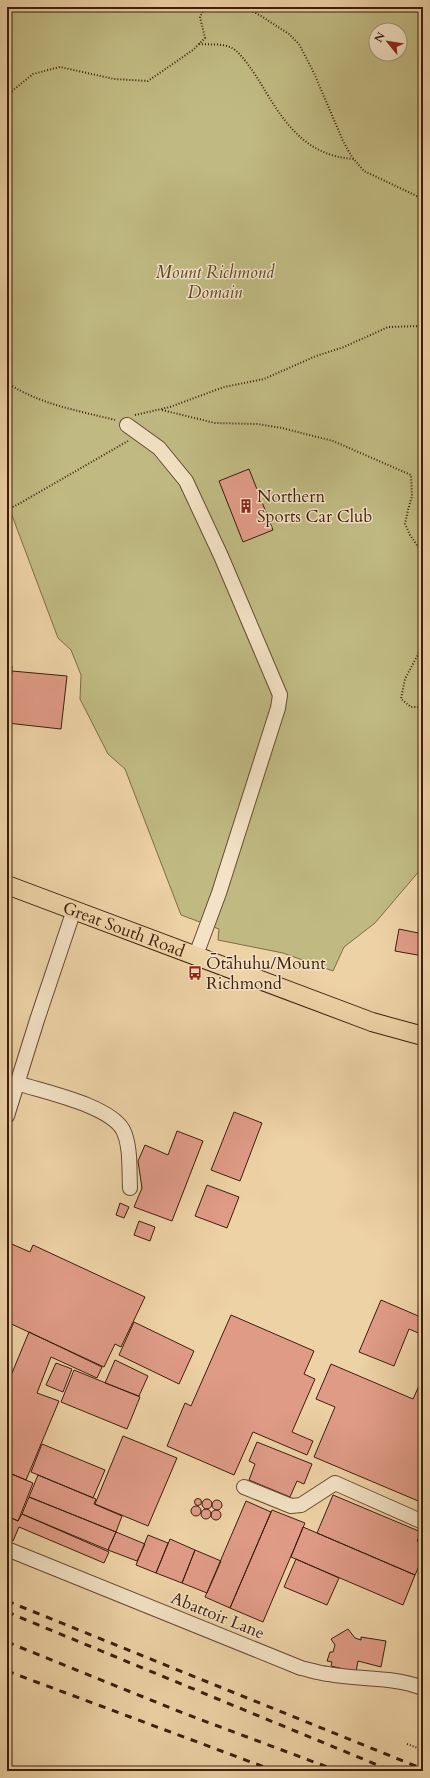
<svg xmlns="http://www.w3.org/2000/svg" width="430" height="1778" font-family="Cardo,serif">
<style>
.green{fill:#c0ba82;stroke:#7e6c48;fill-rule:evenodd}
.building{fill:#e09b87;stroke:#3d1d0d}
.lines{fill:none;stroke-linecap:round;stroke-linejoin:round}
.minor-casing{stroke:#694a33;stroke-width:16}
.major-casing{stroke:#3d1d0d;stroke-width:20}
.path{stroke:#3d1d0d;stroke-width:2;stroke-dasharray:1 2;stroke-linecap:butt}
.minor{stroke:#f3e2c5;stroke-width:14}
.major{stroke:#edd2a6;stroke-width:18}
.rail{stroke:#3d1d0d;stroke-width:3;stroke-dasharray:7 7;stroke-linecap:butt}
.labels{text-anchor:middle;stroke-width:3;stroke-linejoin:round;paint-order:stroke}
.park-label{font-size:17px;font-style:italic;fill:#5e442a;stroke:#f3e2c5}
.poi-label{font-size:17px;fill:#3d1d0d;stroke:#f3e2c5;text-anchor:start}
.street-label{font-size:17px;fill:#3d1d0d;stroke:#f3e2c5}
</style>
<rect width="100%" height="100%" fill="#edd2a6"/>
<filter id="stains"><feTurbulence type="fractalNoise" baseFrequency=".005" numOctaves="4"/><feColorMatrix values="0 0 0 0 .2 0 0 0 0 .09 0 0 0 0 .02 0 0 0 .5 -.17"/></filter>
<radialGradient id="worn" r=".72"><stop offset=".6" stop-color="#630" stop-opacity="0"/><stop offset="1" stop-color="#630" stop-opacity=".3"/></radialGradient>
<path class="green" d="M7 7H423V862L421 869 375 923 344 947 333 971 283 953 218 940 219 929 181 915 125 769 108 754 80 699 81 675 71 650 58 638 10 510 7 509ZM376 30H400V54H376Z"/>
<path class="building" d="M249 469 273 530 243 542 219 481Z
M7 663 12 666 7 717Z
M12 671 67 676 61 729 7 723Z
M399 929 423 934V956L395 951Z
M234 1112 262 1123 240 1181 211 1170Z
M177 1131 203 1141 172 1221 134 1207 142 1188 138 1161 145 1145 168 1155Z
M207 1185 239 1197 227 1228 195 1216Z
M120 1203 129 1207 124 1218 116 1215Z
M139 1221 155 1227 150 1241 134 1235Z
M7 1242 30 1252 33 1245 145 1297 121 1347 115 1344 104 1367 7 1322Z
M381 1300 423 1318V1335L409 1329 394 1366 359 1352Z
M231 1315 314 1351 304 1374 315 1379 292 1432 313 1441 307 1455 253 1432 234 1475 167 1446 185 1403 191 1406Z
M134 1322 194 1351 179 1384 119 1355Z
M29 1332 102 1367 97 1378 51 1357 37 1393 59 1401 26 1480 7 1472V1385Z
M115 1360 148 1376 139 1396 105 1383Z
M56 1363 72 1369 63 1392 46 1385Z
M331 1364 413 1399 423 1377V1503L314 1457 335 1407 316 1399Z
M74 1370 140 1397 127 1429 61 1402Z
M123 1436 177 1458 148 1526 95 1504Z
M257 1442 312 1464 304 1484 297 1481 290 1497 249 1480 255 1464 249 1461Z
M42 1444 105 1470 93 1498 31 1472Z
M7 1472 33 1483 18 1521 7 1516Z
M38 1475 96 1499 94 1504 122 1516 116 1532 29 1497Z
M333 1495 421 1532 417 1541 423 1543V1557L415 1575 317 1533Z
M29 1497 116 1532 108 1550 22 1514Z
M194.5 1502a3.5 3.5 0 1 1 7 0a3.5 3.5 0 1 1-7 0Z
M202 1504a5 5 0 1 1 10 0a5 5 0 1 1-10 0Z
M212 1505a5 5 0 1 1 10 0a5 5 0 1 1-10 0Z
M246 1501 271 1512 230 1608 205 1597Z
M191 1511a5 5 0 1 1 10 0a5 5 0 1 1-10 0Z
M201 1514a5 5 0 1 1 10 0a5 5 0 1 1-10 0Z
M211 1515a5 5 0 1 1 10 0a5 5 0 1 1-10 0Z
M272 1510 305 1523 263 1622 230 1608Z
M22 1514 109 1552 104 1563 19 1527 13 1541 7 1538V1516L18 1521Z
M303 1527 415 1575 403 1605 291 1557Z
M116 1532 145 1544 137 1561 108 1550Z
M148 1535 168 1543 156 1573 136 1565Z
M170 1539 195 1550 182 1583 156 1573Z
M195 1550 221 1561 207 1593 182 1583Z
M296 1559 339 1578 327 1605 284 1587Z
M348 1629 355 1638 361 1640V1637L386 1641 381 1667 358 1661 356 1672 331 1666 332 1662 327 1661 330 1652H333L335 1645 331 1639Z"/>
<g class="lines">
<defs>
<path id="minor" d="M127 425 159 448 186 481 221 556 280 695 278 708 219 893 196 955
M17 1083C44 1092 109 1105 123 1130 131 1146 129 1170 130 1188
M7 1116 37 1020 74 910
M244 1487 291 1506 301 1505 335 1483 423 1522
M7 1549 301 1668C310 1670 319 1673 328 1674 359 1680 392 1676 423 1688"/>
<g id="major">
<path id="s1" d="M7 885 372 1022 423 1036"/>
</g>
</defs>
<use href="#minor" class="minor-casing"/>
<use href="#major" class="major-casing"/>
<path class="path" d="M245 7 261 16 289 34 299 44 314 73 343 141 352 157 364 171 423 199
M199 44C209 45 223 43 232 48 241 53 252 70 258 79 282 119 303 156 354 159
M7 95 33 74 60 67 114 79 148 81 193 50 205 38 200 17 205 7
M7 383C42 405 76 410 115 420
M162 410 215 423 257 424 282 428 333 441 411 475 412 496 408 510 405 524 410 535 423 554
M135 415 170 407 224 387 264 379 316 356 344 347 388 327 423 326
M7 507 10 508 17 505 128 441
M423 645 405 679 401 699 411 707H423
M407 1744 423 1750"/>
<use href="#minor" class="minor"/>
<use href="#major" class="major"/>
<path class="rail" d="M7 1601 423 1769
M7 1612 392 1771
M7 1642 183 1713 338 1771
M7 1671 275 1771"/>
</g>
<defs>
<symbol id="building-bare" viewBox="-9 -9 18 18"><path d="M-4-6H4V6H1V3H-1V6H-4ZM-2.5-4.3h1.7v1.8h-1.7ZM.8-4.3h1.7v1.8H.8ZM-2.5-1h1.7V.8h-1.7ZM.8-1h1.7V.8H.8Z" fill="#8f2418" stroke="#f3e2c5" stroke-width="2.5" paint-order="stroke"/></symbol>
<symbol id="bus-bare" viewBox="-9 -9 18 18"><path d="M-5-6H5V4H4V6H2V4H-2V6H-4V4H-5ZM-3.5-4V0h7V-4ZM-3.5 1.2v1.5H-2V1.2ZM2 1.2v1.5H3.5V1.2Z" fill="#8f2418" stroke="#f3e2c5" stroke-width="2.5" paint-order="stroke"/></symbol>
</defs>
<g fill-rule="evenodd">
<use href="#building-bare" x="236" y="496" width="20" height="20"/>
<use href="#bus-bare" x="185" y="963" width="20" height="20"/>
</g>
<g class="labels">
<g class="park-label">
<text x="215" y="278">Mount Richmond<tspan x="215" dy="20">Domain</tspan></text>
</g>
<g class="poi-label">
<text x="257" y="502">Northern<tspan x="257" dy="20">Sports Car Club</tspan></text>
<text x="206" y="969">Ōtāhuhu/Mount<tspan x="206" dy="20">Richmond</tspan></text>
</g>
<g class="street-label">
<text dy="6" stroke="none"><textPath href="#s1" startOffset="125">Great South Road</textPath></text>
<text transform="translate(218 1615) rotate(22)" y="6">Abattoir Lane</text>
</g>
</g>
<rect width="430" height="1778" fill="none" stroke="#edd2a6" stroke-width="24"/>
<rect x="8" y="8" width="414" height="1762" fill="none" stroke="#3d1d0d" stroke-width="2"/>
<rect x="12" y="12" width="406" height="1754" fill="none" stroke="#3d1d0d"/>
<g transform="translate(388 42) rotate(300)"><circle r="19" fill="#f3e2c5" stroke="#aa937b"/>
<path d="M0-3L7 15L0 10L-7 15Z" fill="#8f2418"/>
<text y="-6" font-size="11" font-weight="bold" text-anchor="middle" fill="#3d1d0d">N</text>
</g>
<rect width="100%" height="100%" filter="url(#stains)"/>
<rect width="100%" height="100%" fill="url(#worn)"/>
</svg>
